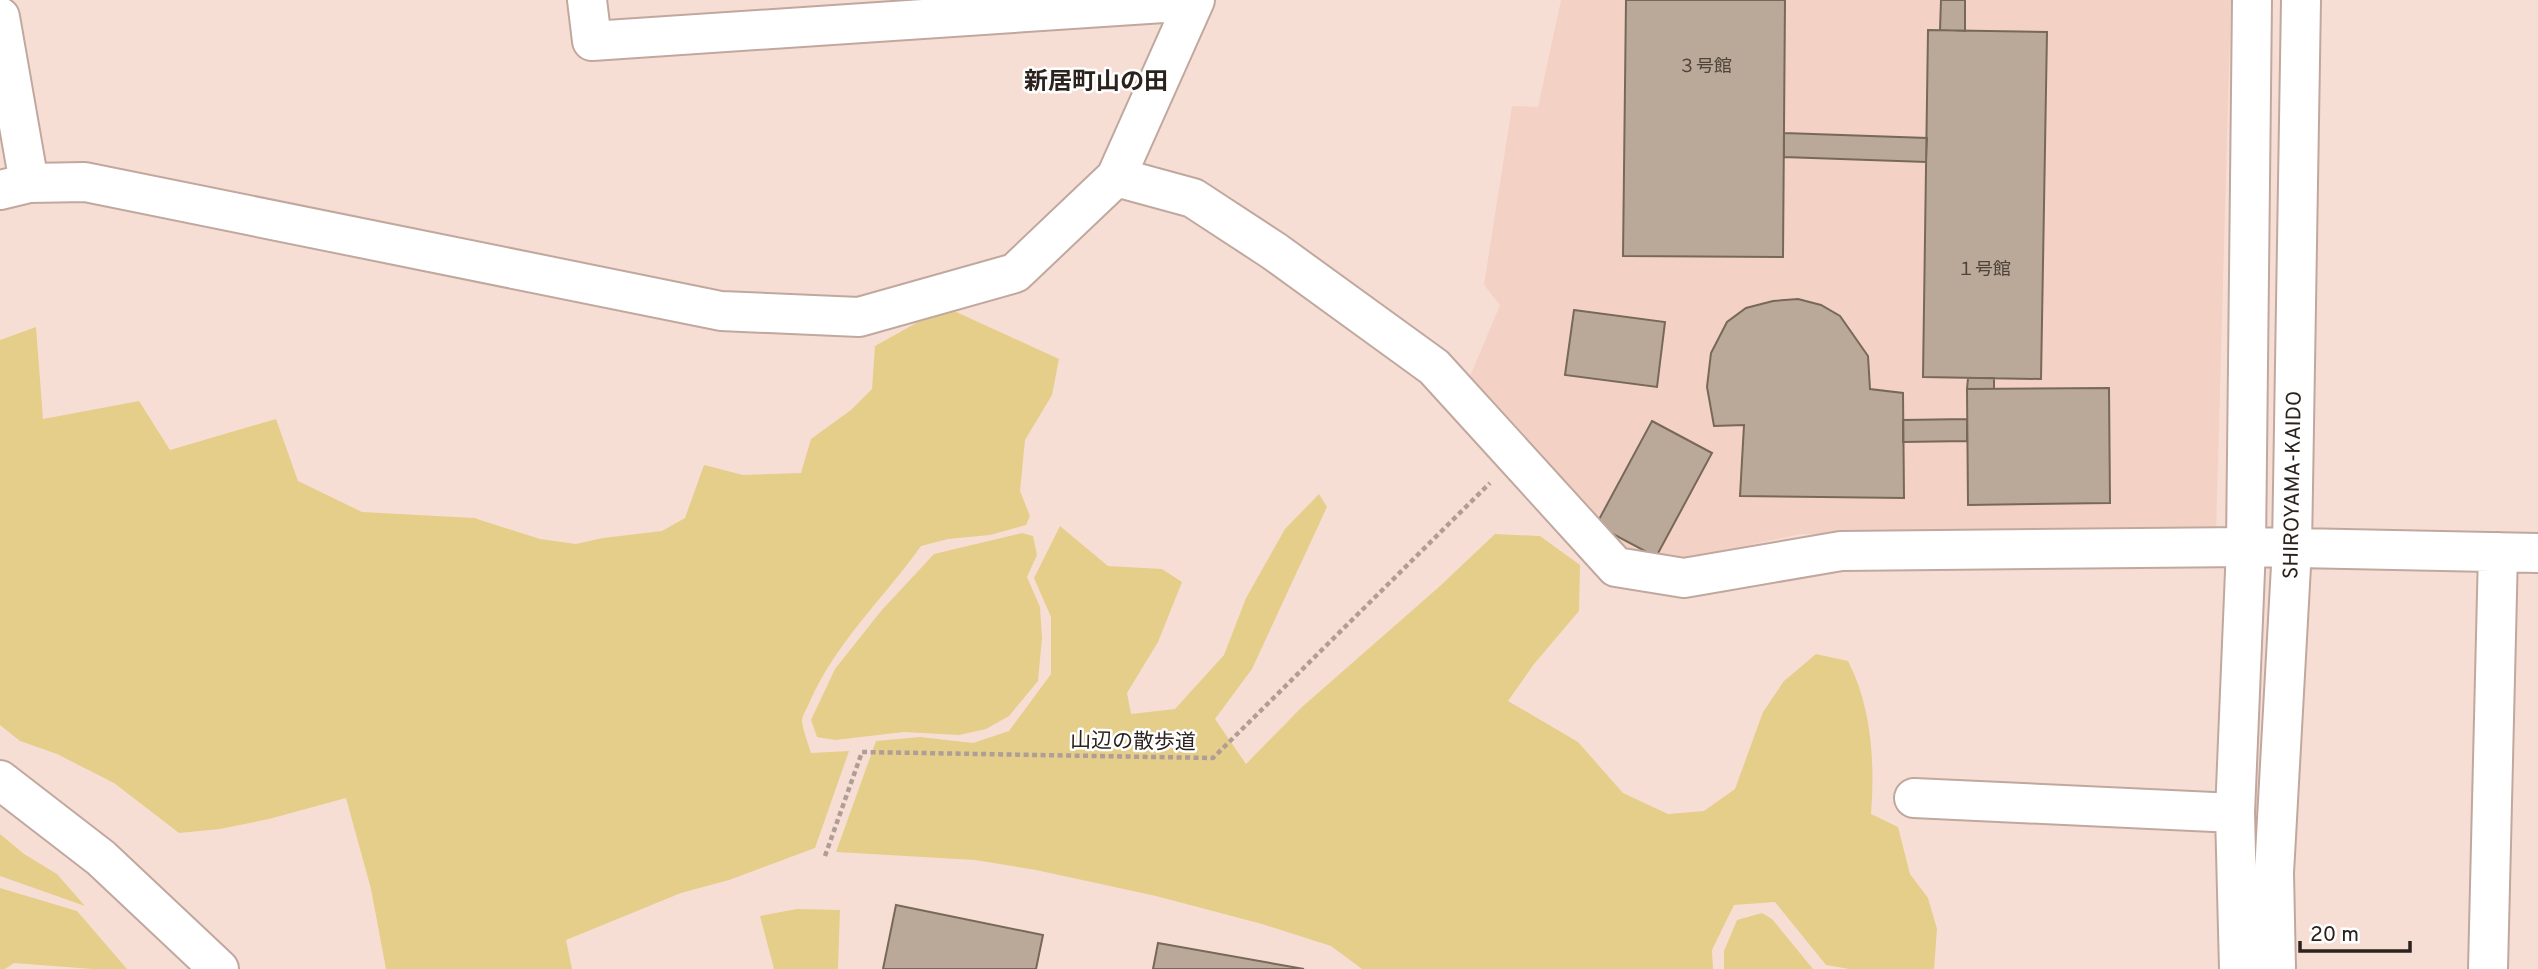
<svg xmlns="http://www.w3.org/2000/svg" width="2538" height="969" font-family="Overpass,'Noto Sans JP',sans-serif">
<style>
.built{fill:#f3d2c5}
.green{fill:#e5ce8a}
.building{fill:#baa998;stroke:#776858;stroke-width:2}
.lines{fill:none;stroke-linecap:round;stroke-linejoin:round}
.minor-casing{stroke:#c0a89f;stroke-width:42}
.path{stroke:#b09d95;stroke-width:4.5;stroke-dasharray:5 3.5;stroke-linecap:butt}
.minor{stroke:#fff;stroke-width:38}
.labels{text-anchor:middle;stroke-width:5;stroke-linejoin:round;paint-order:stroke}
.number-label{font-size:18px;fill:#4f443c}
.street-label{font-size:21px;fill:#2b221e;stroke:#fff}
.quarter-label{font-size:24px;font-weight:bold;fill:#2b221e;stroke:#fff}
</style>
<rect width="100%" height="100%" fill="#f7ded4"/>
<path class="built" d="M1561 0H2231L2216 534H1801L1731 549 1672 571 1635 559 1468 381 1500 305 1484 285 1512 106 1538 107Z"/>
<path class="green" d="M954 311 1059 359 1052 395 1025 440 1020 491 1030 516 1026 525 990 535 948 539 921 546C884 598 837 641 810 701 808 707 802 715 802 721 803 731 808 743 811 753L849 751 815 848 729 880 681 893 566 940 572 969H386L371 889 346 798 269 819 220 829 179 833 114 783 57 754 20 741 0 725V340L36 327 43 419 139 401 170 450 276 419 298 481 362 512 474 518 540 539 576 544 603 538 662 531 685 518 704 465 743 475 801 473 811 439 851 410 872 389 875 346 918 322Z
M1319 494 1327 507 1252 669 1215 719 1246 764 1302 707 1440 586 1495 534 1540 536 1580 565 1579 611 1534 664 1508 701 1578 742 1623 793 1668 814 1704 811 1735 789 1763 712 1784 681 1816 654 1848 661C1872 707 1875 764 1871 814L1898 827 1910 874 1928 898 1937 929 1934 969H1849L1826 965 1775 902 1734 905 1712 950 1713 969H1362L1331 946 1262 924 1156 896 1036 870 975 860 836 852 876 741 920 737 973 743 1009 731 1051 674V617L1034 578 1060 526 1108 566 1162 569 1182 582 1158 642 1127 693 1131 714 1175 709 1224 655 1246 598 1285 529Z
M1022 533 1033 536 1037 555 1027 577 1040 607 1042 638 1038 681 1009 716 986 729 959 735 904 732 835 740 817 737 811 720 835 669 881 611 934 554Z
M0 834 24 854 57 874 85 906 0 876Z
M0 888 77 911 127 969H92L14 963 5 969H0Z
M797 909 840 910 838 969H774L760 916Z
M1762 913 1772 919 1813 969H1724V951L1737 920Z"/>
<path class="building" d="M1626 0H1785L1783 257 1623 256Z
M1941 0H1965V31L1940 30Z
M1928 30 2047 32 2041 379 1923 377Z
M1784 133 1927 138 1926 162 1784 157Z
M1798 299 1821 305 1840 316 1868 356 1870 389 1903 393 1904 498 1740 496 1744 425 1714 426 1707 387 1711 353 1727 322 1746 308 1773 301Z
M1574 310 1665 322 1657 387 1565 375Z
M1968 378H1994V389H1967Z
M2109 388 2110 503 1968 505 1967 389Z
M1967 419V441L1903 442V420Z
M1652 421 1712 453 1656 557 1596 525Z
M896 905 1043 935 1036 969H883Z
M1158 943 1304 969H1153Z"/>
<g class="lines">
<defs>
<path id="minor" d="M587 0 592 41 1194 1
M0 17 29 183
M1116 177 1193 198 1274 251 1434 367 1616 567 1684 578 1841 551 2246 547 2538 553
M0 190 29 183 85 182 721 311 859 317 1015 273 1116 177 1195 0
M0 780 101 858 219 969
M1914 798 2235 813
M2239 969 2235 813 2246 547 2252 0
M2276 969 2274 873 2292 548 2301 0
M2488 969 2498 552"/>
</defs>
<use href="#minor" class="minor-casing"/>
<path class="path" d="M825 856 862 752 1213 758 1490 483"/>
<use href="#minor" class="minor"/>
</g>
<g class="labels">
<g class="number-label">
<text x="1705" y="72">３号館</text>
<text x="1984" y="275">１号館</text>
</g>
<g class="street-label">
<text transform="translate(2292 485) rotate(-89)" y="7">SHIROYAMA-KAIDO</text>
<text transform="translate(1133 741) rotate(1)" y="7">山辺の散歩道</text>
</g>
<g class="quarter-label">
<text x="1096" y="89">新居町山の田</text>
</g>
</g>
<path d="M2300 941v10h110v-10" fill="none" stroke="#2b221e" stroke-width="3.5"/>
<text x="2310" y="941" font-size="21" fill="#2b221e" stroke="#ffffff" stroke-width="5" paint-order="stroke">20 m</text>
</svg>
